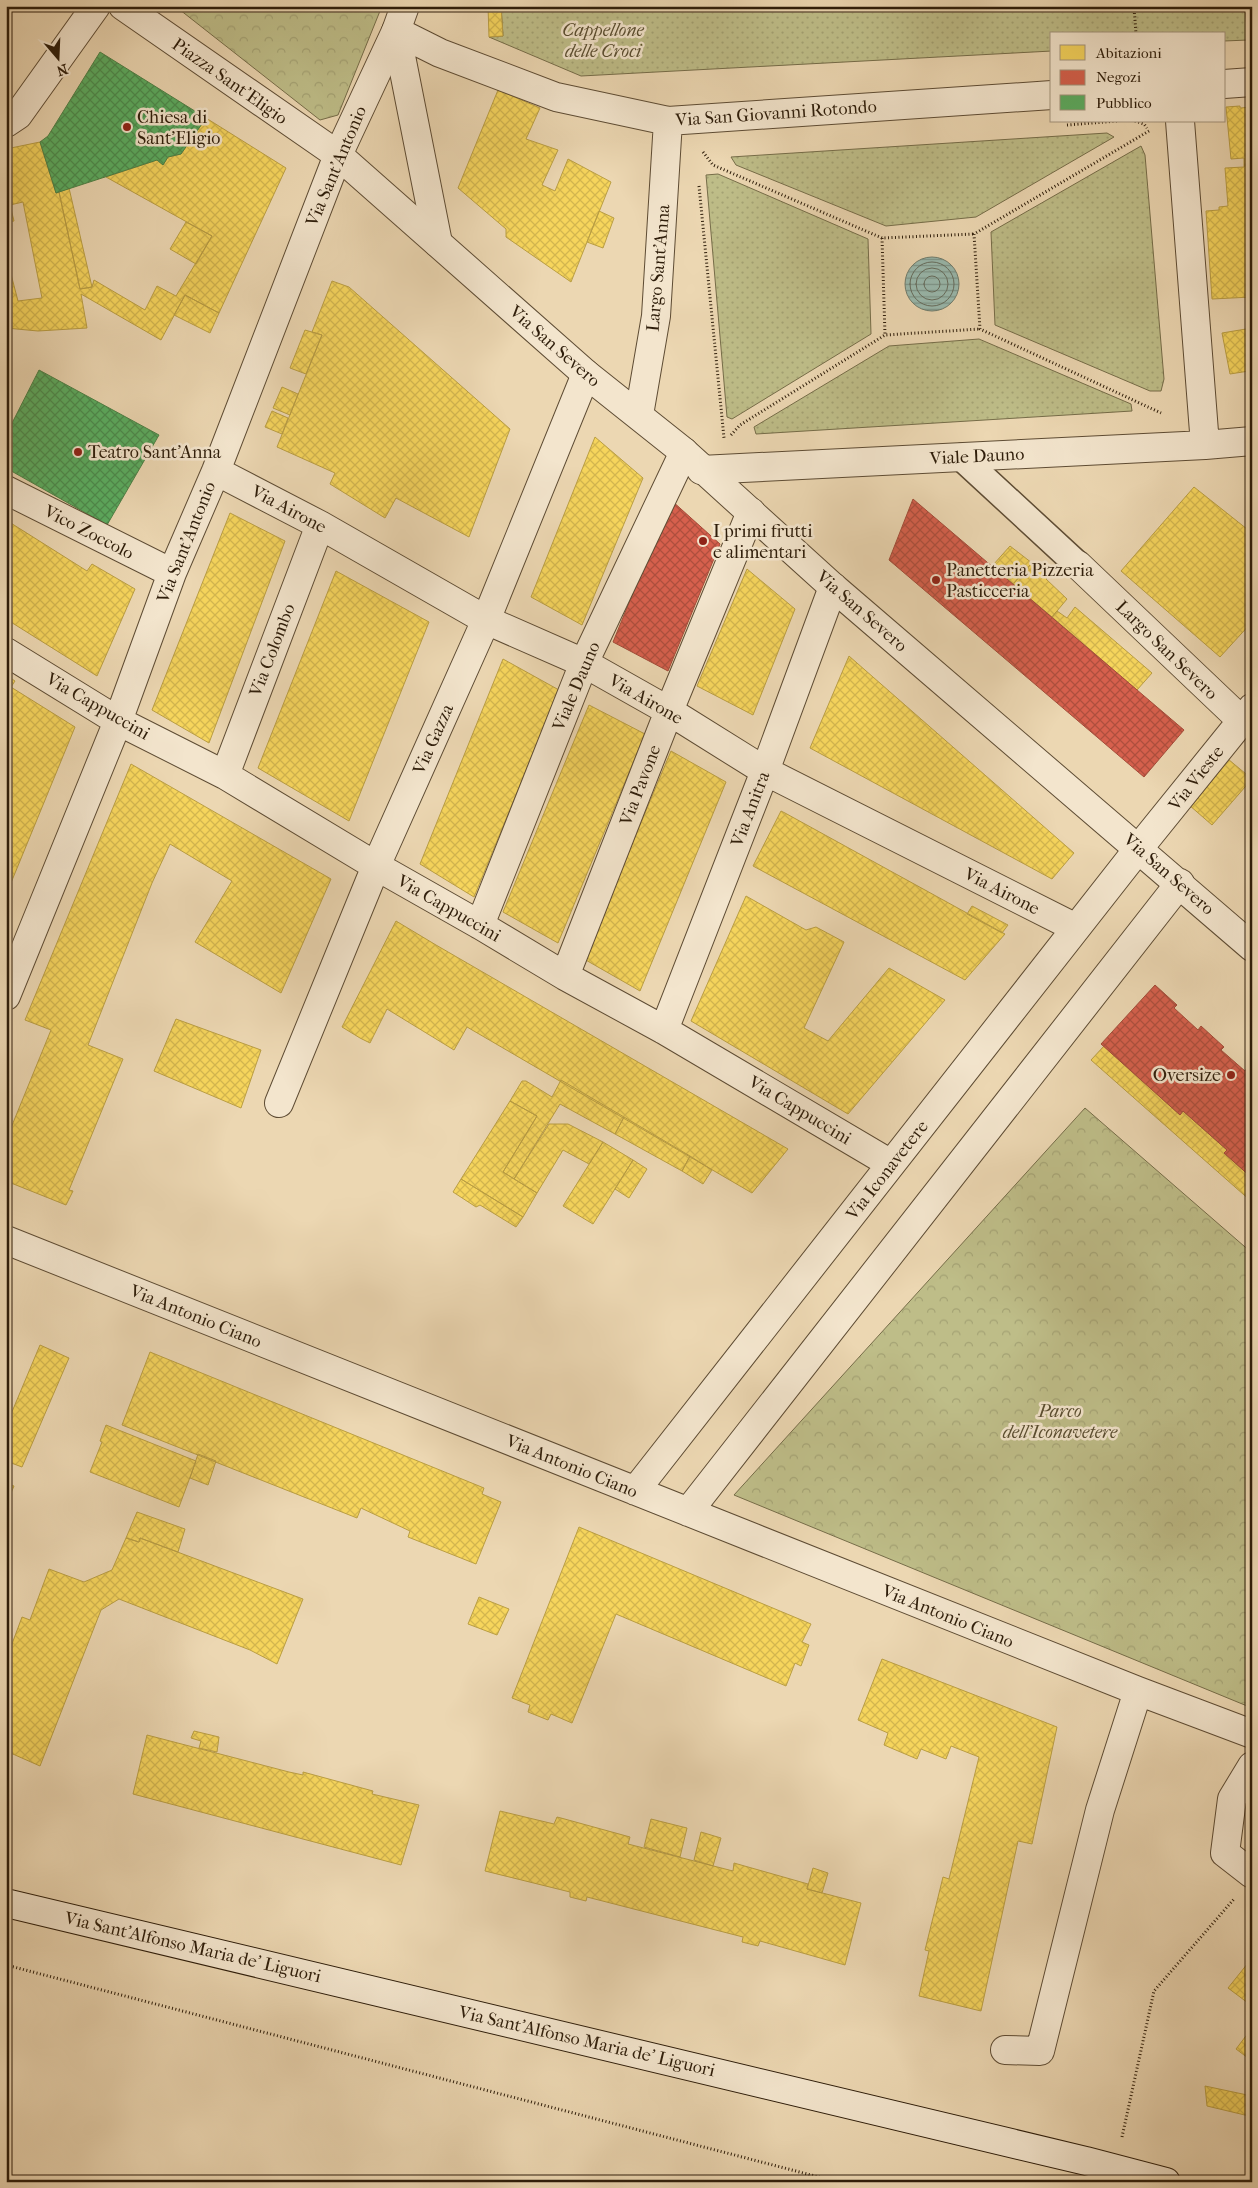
<svg xmlns="http://www.w3.org/2000/svg" width="1258" height="2188" font-family="'IM FELL French Canon',serif">
<style>
.grass{fill:url(#grass-dots);stroke:#766d49}
.park{fill:url(#park-crowns);stroke:#766d49}
.water{fill:url(#water-rules);stroke:#6e7b6c}
.homes{fill:url(#homes-cross-hatch);stroke:#ba9e43}
.shops{fill:url(#shops-cross-hatch);stroke:#a44c39}
.public{fill:url(#public-cross-hatch);stroke:#4d8247}
.lines{fill:none;stroke-linecap:round;stroke-linejoin:round}
.shore{stroke:#646b5c;stroke-width:1}
.pedestrian-casing{stroke:#5e4c34;stroke-width:29}
.minor-casing{stroke:#5e4c34;stroke-width:30}
.tertiary-casing{stroke:#5e4c34;stroke-width:30}
.secondary-casing{stroke:#2e1d0a;stroke-width:30}
.path{stroke:#2e1d0a;stroke-width:3;stroke-dasharray:1 2.5;stroke-linecap:butt}
.pedestrian{stroke:#f3e5cd;stroke-width:26}
.minor{stroke:#f3e5cd;stroke-width:28}
.tertiary{stroke:#f3e5cd;stroke-width:28}
.secondary{stroke:#f3e5cd;stroke-width:28}
.poi-dot{fill:#8f2418;stroke:#f3e5cd;stroke-width:2}
.labels{text-anchor:middle;stroke-width:5;stroke-linejoin:round;paint-order:stroke}
.park-label{font-size:18px;font-style:italic;fill:#594d30;stroke:#f3e5cd}
.street-label{font-size:18px;fill:#2e1d0a;stroke:#f3e5cd}
.poi-label{font-size:18px;fill:#2e1d0a;stroke:#f3e5cd;text-anchor:start}
</style>
<defs>
<pattern id="grass-dots" width="8" height="8" patternUnits="userSpaceOnUse" patternTransform="scale(1.25)"><rect width="8" height="8" fill="#bebd88"/><path d="M2 2h.1M6 6h.1" fill="none" stroke="#a4a274" stroke-width="1.8" stroke-linecap="round"/></pattern>
<pattern id="park-crowns" width="20" height="18" patternUnits="userSpaceOnUse" patternTransform="scale(1.25)"><rect width="20" height="18" fill="#bebd88"/><path d="M2 6a3 3 0 1 1 6 0M12 15a3 3 0 1 1 6 0" fill="none" stroke="#a4a274"/></pattern>
<pattern id="water-rules" width="6" height="5" patternUnits="userSpaceOnUse" patternTransform="scale(1.25)"><rect width="6" height="5" fill="#99b9ae"/><path d="M0 2.5h6" fill="none" stroke="#7d968c"/></pattern>
<pattern id="homes-cross-hatch" width="8" height="8" patternUnits="userSpaceOnUse" patternTransform="scale(1.25)"><rect width="8" height="8" fill="#f6d55c"/><path d="M0 0l8 8M0 8l8-8" fill="none" stroke="#d3b64f"/></pattern>
<pattern id="shops-cross-hatch" width="8" height="8" patternUnits="userSpaceOnUse" patternTransform="scale(1.25)"><rect width="8" height="8" fill="#d6604d"/><path d="M0 0l8 8M0 8l8-8" fill="none" stroke="#ae4f3e"/></pattern>
<pattern id="public-cross-hatch" width="8" height="8" patternUnits="userSpaceOnUse" patternTransform="scale(1.25)"><rect width="8" height="8" fill="#5aae61"/><path d="M0 0l8 8M0 8l8-8" fill="none" stroke="#4b8d4e"/></pattern>
</defs>
<rect width="100%" height="100%" fill="#ecd7b2"/>
<filter id="stains"><feTurbulence type="fractalNoise" baseFrequency=".004" numOctaves="4"/><feColorMatrix values="0 0 0 0 .2 0 0 0 0 .09 0 0 0 0 .02 0 0 0 .5 -.17"/></filter>
<radialGradient id="worn" r=".72"><stop offset=".6" stop-color="#630" stop-opacity="0"/><stop offset="1" stop-color="#630" stop-opacity=".3"/></radialGradient>
<path class="grass" d="M501 6H1245L1248 40 1224 41V34H1052V51L581 76 489 37 503 36Z
M1107 133 1114 137 976 217 886 226 736 165 731 157Z
M1141 146 1145 155 1164 379 1161 391H1150L995 325 991 232Z
M718 174 868 239 871 334 732 419 727 417 706 175Z
M979 339 1131 404 1132 411 756 434 754 427 889 346Z"/>
<path class="park" d="M175 6H382L338 115 320 120Z
M1085 1108 1252 1253V1708L734 1495Z"/>
<path class="water" d="M905 284a27 27 0 1 1 54 0a27 27 0 1 1-54 0Z"/>
<path class="homes" d="M488 6H501L503 36 489 37Z
M498 90 540 108 526 139 558 150 542 185 555 191 568 159 611 182 571 282 506 237V229L458 188Z
M1240 106V108L1252 107V297L1212 299 1206 211 1219 210V207L1228 206 1225 168 1244 167V158L1231 159 1226 107Z
M206 118 286 168 219 313 185 295 161 340 81 294 87 328 38 331 6 328V255L18 301 42 298 23 202 10 205 14 221 6 222V149L40 142 56 193 59 192 80 289 92 287 94 280 145 310 157 286 176 296 212 236 106 177 157 160 163 165 168 157 181 154Z
M69 188 92 287 80 289 59 192Z
M599 211 614 218 603 248 587 242Z
M186 222 212 236 196 264 170 249Z
M332 281 349 287 510 429 469 537 396 498 385 518 330 484 335 473 277 447 322 335 312 332Z
M185 295 219 313 210 333 174 315Z
M1252 328V386L1249 371 1230 374 1222 333Z
M305 330 322 335 306 374 290 368Z
M282 387 298 394 290 415 273 408Z
M272 411 288 418 282 434 265 427Z
M595 437 643 478 582 625 531 597Z
M1194 487 1252 533V622L1220 657 1121 571Z
M230 513 285 541 209 743 152 710Z
M6 520 87 571 92 564 135 589 97 676 6 619Z
M1010 546 1032 563 1013 584 993 565Z
M1032 563 1048 577 1046 579 1067 599 1052 617 1013 584Z
M747 569 795 609 753 715 697 686Z
M336 571 429 622 349 821 258 768Z
M1075 607 1152 673 1137 690 1052 617 1057 611 1067 618Z
M849 656 1074 853 1052 879 810 748Z
M503 659 559 690 474 897 420 864Z
M6 675 15 681 11 687 6 684Z
M6 684 75 727 6 895Z
M589 705 645 734 558 943 503 912Z
M671 751 726 782 640 991 584 959Z
M1228 759 1252 779 1212 825 1189 805Z
M131 764 331 879 281 993 195 942 232 881 170 844 152 883 88 1045 123 1059 69 1190 73 1191 66 1205 6 1181V1140L51 1030 25 1020Z
M781 811 785 813 1005 934 965 980 753 866Z
M746 896 806 930 816 927 844 942 804 1028 828 1041 889 968 945 1000 848 1114 691 1021Z
M972 906 1008 925 1002 933 967 914Z
M396 921 436 945 788 1149 752 1193 467 1027 454 1050 387 1009 370 1043 360 1038 342 1027Z
M176 1019 261 1050 241 1108 154 1071Z
M1104 1046 1180 1115 1183 1111 1227 1150 1224 1153 1252 1178V1202L1091 1060Z
M561 1080 624 1117 615 1134 560 1104 514 1179 503 1172 537 1116 510 1101 522 1081H526L552 1097Z
M510 1101 537 1116 503 1172 537 1193 523 1217 461 1179Z
M624 1117 690 1156 682 1171 615 1134Z
M549 1124H568L603 1142 589 1164 563 1150 537 1193 514 1179Z
M603 1142 633 1160 593 1224 563 1206Z
M690 1156 712 1170 703 1184 682 1171Z
M633 1160 647 1169 629 1198 615 1189Z
M461 1179 523 1217 516 1227 480 1205 476 1207 453 1192Z
M40 1345 69 1358 22 1467 6 1461V1426Z
M150 1352 484 1488 482 1494 501 1502 476 1564 408 1537 410 1531 361 1508 357 1518 122 1425Z
M106 1425 196 1461 179 1507 90 1472 102 1442 100 1441Z
M198 1454 216 1461 208 1485 190 1478Z
M6 1483 14 1486 6 1505Z
M137 1512 185 1529 178 1552 140 1538 139 1542 126 1538Z
M579 1527 811 1624 802 1642 809 1645 801 1666 795 1663 786 1686 616 1614 572 1723 551 1714 548 1720 528 1712 530 1705 512 1698Z
M126 1538 139 1542 140 1538 303 1599 277 1664 250 1650 119 1599 101 1610 40 1766 6 1751V1660L22 1617 30 1620 49 1569 84 1582 112 1570Z
M479 1597 509 1609 497 1635 468 1624Z
M882 1659 1057 1727 1032 1844 1018 1841 981 2011 919 1996 929 1951 925 1950 943 1877 949 1879 979 1757 951 1746 946 1759 921 1749 917 1759 884 1745 888 1733 858 1720Z
M194 1731 219 1737 217 1752 199 1748 201 1741 191 1738Z
M147 1735 289 1772 303 1775V1772L373 1791 372 1794 419 1805 401 1865 133 1794Z
M500 1811 554 1824 557 1817 561 1818 630 1837 628 1844 733 1871 734 1863 808 1884 807 1889 861 1903 845 1965 760 1941 758 1946 742 1942 743 1937 587 1897 586 1901 570 1897V1892L485 1871Z
M651 1819 687 1828 680 1857 644 1847Z
M701 1832 721 1838 713 1866 694 1860Z
M813 1868 828 1873 822 1893 807 1889Z
M1252 1958V2006L1228 1988Z
M1252 2028V2061L1236 2049Z
M1205 2086 1252 2096V2113L1249 2116 1207 2106Z"/>
<path class="shops" d="M913 499 1184 730 1144 777 889 560Z
M671 500 720 544 668 671 613 642Z
M1155 985 1177 1005 1174 1008 1198 1030 1201 1026 1224 1047 1221 1050 1245 1071 1247 1068 1252 1072V1178L1224 1153 1227 1150 1183 1111 1180 1115 1101 1044Z"/>
<path class="public" d="M100 52 206 118 181 154 168 157 163 165 157 160 56 193 40 142 48 136Z
M39 370 159 435 107 525 6 468V435Z"/>
<g class="lines">
<path class="shore" d="M910 284a22 22 0 1 1 44 0a22 22 0 1 1-44 0Z
M916 284a16 16 0 1 1 32 0a16 16 0 1 1-32 0Z
M924 284a8 8 0 1 1 16 0a8 8 0 1 1-16 0Z"/>
<defs>
<path id="pedestrian" d="M961 457 1078 565"/>
<path id="minor" d="M396 31 440 53 556 97 668 121 1052 95
M396 31 438 243
M1224 84 1252 82
M1180 121 1205 445
M6 123 18 115 96 6
M639 415 656 316 668 121
M701 470 1205 445 1252 441
M216 471 320 525 486 620 584 663 669 711 765 771 1076 928
M6 490 172 573
M1078 565 1241 720
M6 652 118 721 225 775 376 866 480 925 565 976 664 1030 891 1164
M225 775 320 525
M480 925 584 663 684 452
M565 976 669 711 751 512
M6 996 118 721 172 573 216 471 338 155
M664 1030 765 771 833 587
M279 1103 376 866 486 620 586 374
M6 1240 1138 1691 1252 1734
M635 1491 1139 848 1252 708
M688 1512 1180 883
M1252 1766 1232 1799 1225 1853 1252 1874
M1005 2050 1040 2051 1100 1810 1138 1691"/>
<path id="tertiary" d="M123 6 338 155 586 374 684 452 833 587 1252 947
M338 155 396 31 405 6"/>
<path id="secondary" d="M6 1903 1086 2161 1166 2182"/>
</defs>
<use href="#pedestrian" class="pedestrian-casing"/>
<use href="#minor" class="minor-casing"/>
<use href="#tertiary" class="tertiary-casing"/>
<use href="#secondary" class="secondary-casing"/>
<path class="path" d="M1134 6 1136 34
M1135 121 1144 124 1147 128
M1067 125 1117 121
M1149 131 974 234 980 329 1161 413
M703 152 713 165 882 238 974 234
M699 186 724 438
M882 238 885 335
M731 435 740 425 885 335 980 329
M6 1965 838 2182
M1122 2137 1154 1991 1234 1899"/>
<use href="#pedestrian" class="pedestrian"/>
<use href="#minor" class="minor"/>
<use href="#tertiary" class="tertiary"/>
<use href="#secondary" class="secondary"/>
</g>
<g class="poi-dot">
<circle cx="127" cy="127" r="5"/>
<circle cx="78" cy="452" r="5"/>
<circle cx="703" cy="541" r="5"/>
<circle cx="936" cy="580" r="5"/>
<circle cx="1231" cy="1075" r="5"/>
</g>
<g class="labels">
<g class="park-label">
<text x="603" y="36">Cappellone<tspan x="603" dy="21">delle Croci</tspan></text>
<text x="1060" y="1417">Parco<tspan x="1060" dy="21">dell'Iconavetere</tspan></text>
</g>
<g class="street-label">
<text transform="translate(230 81) rotate(35)" y="6">Piazza Sant'Eligio</text>
<text transform="translate(776 113) rotate(-4)" y="6">Via San Giovanni Rotondo</text>
<text transform="translate(336 166) rotate(-67)" y="6">Via Sant'Antonio</text>
<text transform="translate(658 268) rotate(-85)" y="6">Largo Sant'Anna</text>
<text transform="translate(555 346) rotate(41)" y="6">Via San Severo</text>
<text transform="translate(977 456) rotate(-3)" y="6">Viale Dauno</text>
<text transform="translate(289 509) rotate(28)" y="6">Via Airone</text>
<text transform="translate(89 532) rotate(27)" y="6">Vico Zoccolo</text>
<text transform="translate(186 542) rotate(-68)" y="6">Via Sant'Antonio</text>
<text transform="translate(862 611) rotate(41)" y="6">Via San Severo</text>
<text transform="translate(272 650) rotate(-69)" y="6">Via Colombo</text>
<text transform="translate(1167 650) rotate(44)" y="6">Largo San Severo</text>
<text transform="translate(576 686) rotate(-67)" y="6">Viale Dauno</text>
<text transform="translate(646 699) rotate(30)" y="6">Via Airone</text>
<text transform="translate(98 706) rotate(30)" y="6">Via Cappuccini</text>
<text transform="translate(433 739) rotate(-66)" y="6">Via Gazza</text>
<text transform="translate(1196 778) rotate(-52)" y="6">Via Vieste</text>
<text transform="translate(640 785) rotate(-69)" y="6">Via Pavone</text>
<text transform="translate(750 809) rotate(-69)" y="6">Via Anitra</text>
<text transform="translate(1169 874) rotate(41)" y="6">Via San Severo</text>
<text transform="translate(1002 891) rotate(27)" y="6">Via Airone</text>
<text transform="translate(449 908) rotate(30)" y="6">Via Cappuccini</text>
<text transform="translate(800 1110) rotate(31)" y="6">Via Cappuccini</text>
<text transform="translate(887 1170) rotate(-52)" y="6">Via Iconavetere</text>
<text transform="translate(196 1316) rotate(22)" y="6">Via Antonio Ciano</text>
<text transform="translate(572 1466) rotate(22)" y="6">Via Antonio Ciano</text>
<text transform="translate(948 1616) rotate(22)" y="6">Via Antonio Ciano</text>
<text transform="translate(193 1947) rotate(13)" y="6">Via Sant'Alfonso Maria de' Liguori</text>
<text transform="translate(587 2041) rotate(13)" y="6">Via Sant'Alfonso Maria de' Liguori</text>
</g>
<g class="poi-label">
<text x="137" y="123">Chiesa di<tspan x="137" dy="21">Sant'Eligio</tspan></text>
<text x="88" y="458">Teatro Sant'Anna</text>
<text x="713" y="537">I primi frutti<tspan x="713" dy="21">e alimentari</tspan></text>
<text x="946" y="576">Panetteria Pizzeria<tspan x="946" dy="21">Pasticceria</tspan></text>
<text x="1221" y="1081" text-anchor="end">Oversize</text>
</g>
</g>
<rect width="1258" height="2188" fill="none" stroke="#ecd7b2" stroke-width="25"/>
<rect x="8" y="8" width="1243" height="2173" fill="none" stroke="#2e1d0a" stroke-width="2.5"/>
<rect x="12" y="12" width="1233" height="2163" fill="none" stroke="#2e1d0a"/>
<rect x="1050" y="32" width="175" height="90" fill="#f3e5cd" stroke="#a4957f"/>
<rect x="1060" y="45" width="25" height="15" fill="#f6d55c" stroke="#a4957f"/>
<text x="1096" y="58" font-size="15" fill="#2e1d0a">Abitazioni</text>
<rect x="1060" y="70" width="25" height="15" fill="#d6604d" stroke="#a4957f"/>
<text x="1096" y="82" font-size="15" fill="#2e1d0a">Negozi</text>
<rect x="1060" y="95" width="25" height="15" fill="#5aae61" stroke="#a4957f"/>
<text x="1096" y="108" font-size="15" fill="#2e1d0a">Pubblico</text>
<g transform="translate(58 58) rotate(161)" stroke="#f3e5cd" stroke-width="4" paint-order="stroke">
<path d="M0-4L9 19L0 12L-9 19Z" fill="#2e1d0a"/>
<text y="-8" font-size="14" font-weight="bold" text-anchor="middle" fill="#2e1d0a">N</text>
</g>
<rect width="100%" height="100%" filter="url(#stains)"/>
<rect width="100%" height="100%" fill="url(#worn)"/>
</svg>
